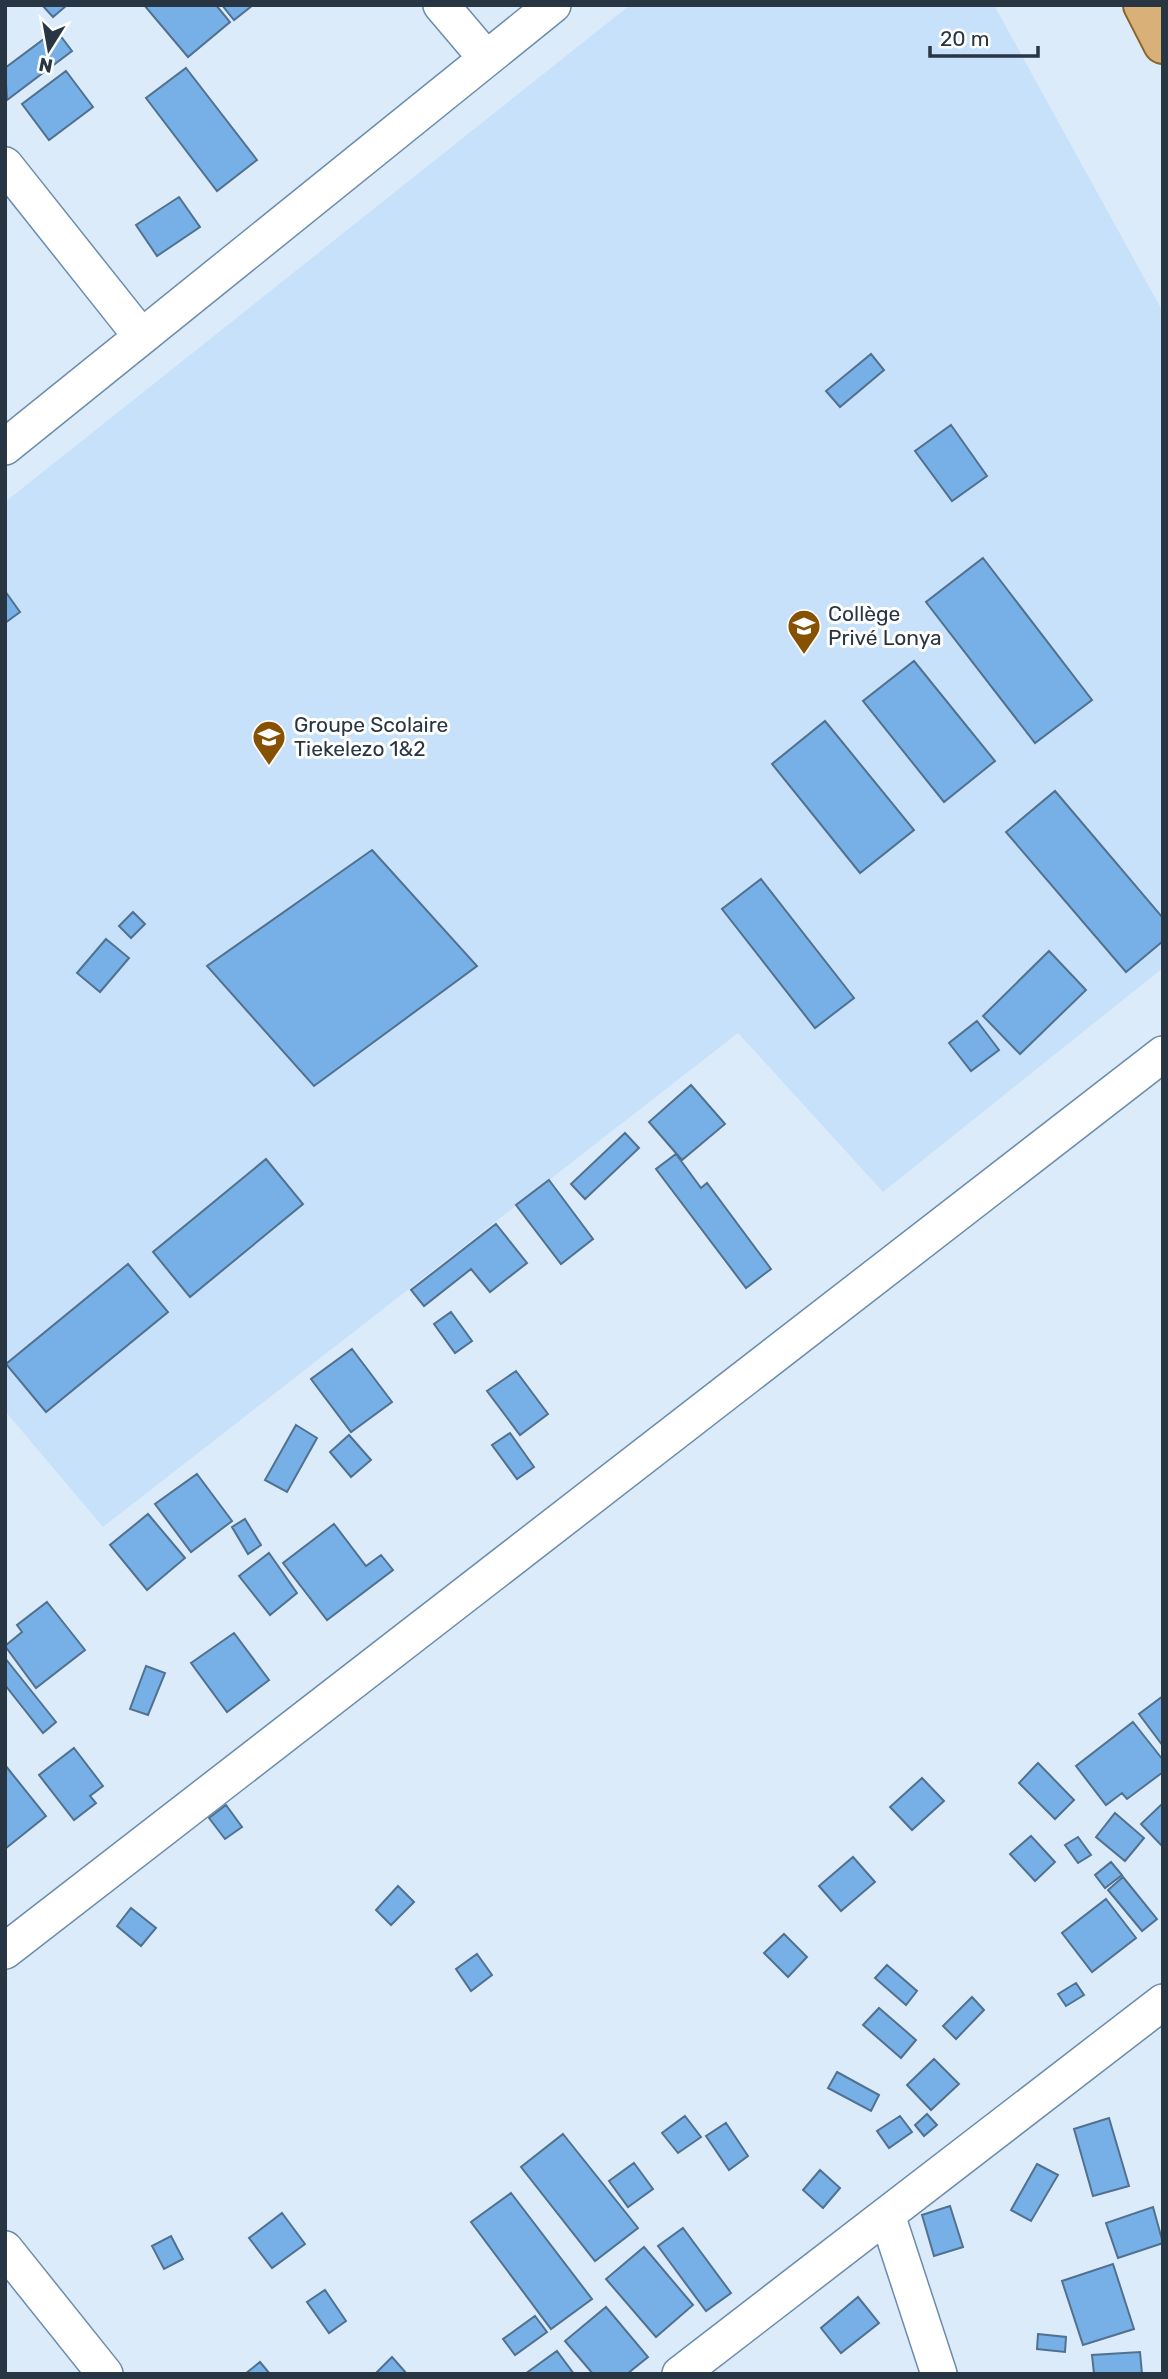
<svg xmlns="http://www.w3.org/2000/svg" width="1168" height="2379" font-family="Rubik,sans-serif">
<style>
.built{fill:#c8e1fa}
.building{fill:#77b0e6;stroke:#507190;stroke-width:2}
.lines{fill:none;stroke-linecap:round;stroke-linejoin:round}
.minor-casing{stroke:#6b8cac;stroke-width:38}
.major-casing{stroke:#8b632b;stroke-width:42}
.minor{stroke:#fff;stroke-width:35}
.major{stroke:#d9b078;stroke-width:38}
.labels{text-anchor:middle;stroke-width:6;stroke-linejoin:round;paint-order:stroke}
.poi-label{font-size:21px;fill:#283644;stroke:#fff;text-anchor:start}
</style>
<rect width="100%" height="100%" fill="#dcebf9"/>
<path class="built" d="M630 5H994L1163 312V968L883 1192 738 1033 103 1527 5 1411V502Z"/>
<path class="building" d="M42 5H67L53 17Z
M144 5H216L230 22 188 57Z
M222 5H253L234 20Z
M56 30 72 51 7 100 5 68Z
M186 68 257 160 217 191 146 98Z
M66 71 93 107 49 140 22 104Z
M179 197 200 227 157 256 136 225Z
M871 354 884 370 840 407 826 391Z
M951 425 987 476 952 501 915 451Z
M983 558 1092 700 1035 743 926 602Z
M5 591 20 612 5 623Z
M914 661 995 761 944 802 863 701Z
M825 721 914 830 860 873 772 764Z
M1055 791 1163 918V941L1126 972 1006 832Z
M372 850 477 966 314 1086 207 966Z
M761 879 854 998 815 1028 722 909Z
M133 912 145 924 131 938 119 926Z
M106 939 129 958 100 992 77 973Z
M1049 951 1086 990 1020 1054 983 1016Z
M977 1021 999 1050 971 1071 949 1043Z
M691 1085 725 1124 682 1160 649 1122Z
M625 1133 639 1148 585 1199 571 1184Z
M676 1154 701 1188 707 1183 771 1269 746 1288 656 1169Z
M266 1159 303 1204 190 1297 153 1252Z
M549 1180 593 1239 561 1264 516 1205Z
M496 1224 527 1263 490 1292 471 1269 424 1306 411 1290Z
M128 1264 168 1312 46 1412 6 1364Z
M451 1312 472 1341 455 1353 434 1324Z
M352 1349 392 1402 351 1432 311 1379Z
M516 1371 548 1414 520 1435 487 1391Z
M296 1425 317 1438 287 1492 265 1480Z
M510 1433 534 1467 517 1479 492 1445Z
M349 1435 371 1460 351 1477 330 1452Z
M197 1474 232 1521 191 1552 155 1504Z
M148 1514 185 1558 147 1590 110 1545Z
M245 1519 261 1545 248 1554 232 1527Z
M334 1524 366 1566 381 1555 393 1570 327 1620 283 1563Z
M269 1553 297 1593 270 1615 239 1576Z
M47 1602 85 1650 36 1688 5 1646 22 1632 17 1625Z
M234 1633 269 1680 227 1712 191 1663Z
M5 1658 56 1722 43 1733 5 1685Z
M146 1666 165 1673 148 1715 130 1709Z
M1163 1696V1746L1139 1714Z
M1133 1722 1163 1760V1772L1127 1799 1122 1793 1106 1805 1076 1766Z
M74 1748 103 1786 90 1796 96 1803 74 1820 39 1775Z
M1038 1763 1074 1800 1055 1819 1019 1783Z
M5 1765 46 1816 5 1849Z
M922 1778 944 1801 912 1830 890 1807Z
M1163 1803V1847L1141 1824Z
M226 1805 242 1827 225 1839 209 1818Z
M1115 1813 1144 1838 1125 1861 1096 1837Z
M1031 1836 1055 1862 1035 1881 1010 1854Z
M1078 1837 1091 1855 1078 1863 1065 1845Z
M853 1857 875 1882 841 1911 819 1886Z
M1111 1862 1122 1875 1105 1888 1095 1875Z
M1123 1877 1157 1919 1142 1931 1108 1890Z
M398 1886 414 1902 391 1925 376 1910Z
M1106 1899 1136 1938 1092 1972 1062 1933Z
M131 1908 156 1928 141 1946 117 1926Z
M784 1934 807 1957 788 1977 764 1953Z
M477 1954 492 1975 471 1991 456 1969Z
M887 1965 917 1991 906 2005 875 1978Z
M1076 1983 1084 1995 1066 2006 1058 1994Z
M972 1997 984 2010 956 2039 943 2026Z
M879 2008 916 2040 901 2058 863 2025Z
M934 2059 959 2084 931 2110 907 2085Z
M837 2072 879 2095 871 2111 828 2088Z
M927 2114 937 2125 924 2136 915 2125Z
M685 2116 701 2137 678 2153 662 2133Z
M900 2116 912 2132 889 2148 877 2131Z
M1109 2118 1129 2186 1093 2196 1074 2129Z
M726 2123 748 2156 729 2170 706 2136Z
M563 2134 638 2228 595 2261 521 2167Z
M634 2163 653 2189 628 2207 609 2181Z
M1037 2164 1058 2175 1031 2221 1011 2210Z
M820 2170 840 2188 823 2208 803 2190Z
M511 2193 592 2299 551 2329 471 2222Z
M950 2206 963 2247 934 2256 922 2215Z
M1153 2207 1163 2243 1118 2258 1106 2223Z
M282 2213 305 2244 272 2268 249 2238Z
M683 2228 731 2293 706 2311 658 2246Z
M171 2236 183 2259 164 2269 152 2246Z
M644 2247 693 2305 656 2337 606 2279Z
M1113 2264 1134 2329 1083 2345 1062 2281Z
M325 2290 346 2321 329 2333 307 2302Z
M858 2297 879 2323 841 2353 821 2328Z
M606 2307 648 2357 627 2374H593L565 2341Z
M535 2316 547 2332 515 2355 503 2339Z
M1038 2334 1066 2337 1065 2352 1037 2349Z
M557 2351 574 2374H525Z
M1140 2352 1142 2374H1094L1092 2355Z
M392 2357 407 2374H375Z
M260 2362 270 2374H245Z"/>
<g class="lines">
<defs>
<path id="minor" d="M441 5 486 58
M5 165 141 336
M5 447 553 5
M5 1951 1163 1054
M887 2215 939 2374
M5 2249 105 2374
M680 2374 1163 2002"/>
<path id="major" d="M1143 5 1163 44"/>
</defs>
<use href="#minor" class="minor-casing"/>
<use href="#major" class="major-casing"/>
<use href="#minor" class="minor"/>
<use href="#major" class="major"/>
</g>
<defs>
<symbol id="school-pin" viewBox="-11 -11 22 30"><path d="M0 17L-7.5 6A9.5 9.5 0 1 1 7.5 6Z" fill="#865100" stroke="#fff"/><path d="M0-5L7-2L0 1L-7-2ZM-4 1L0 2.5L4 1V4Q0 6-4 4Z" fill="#fff"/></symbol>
</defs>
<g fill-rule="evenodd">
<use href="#school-pin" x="785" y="607" width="38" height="52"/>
<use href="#school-pin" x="250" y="718" width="38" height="52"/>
</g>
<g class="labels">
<g class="poi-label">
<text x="828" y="621">Collège<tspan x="828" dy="24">Privé Lonya</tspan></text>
<text x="294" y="732">Groupe Scolaire<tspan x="294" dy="24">Tiekelezo 1&amp;2</tspan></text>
</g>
</g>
<rect width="1168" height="2379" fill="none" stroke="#283644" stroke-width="14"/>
<g transform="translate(49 49) rotate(191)" stroke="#ffffff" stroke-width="5" paint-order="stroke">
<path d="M0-5L12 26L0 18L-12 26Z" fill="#283644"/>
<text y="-10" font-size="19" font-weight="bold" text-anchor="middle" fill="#283644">N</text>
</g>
<path d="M930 46v10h108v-10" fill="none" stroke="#283644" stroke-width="3.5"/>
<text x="940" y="46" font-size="21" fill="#283644" stroke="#ffffff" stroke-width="5" paint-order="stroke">20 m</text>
</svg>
